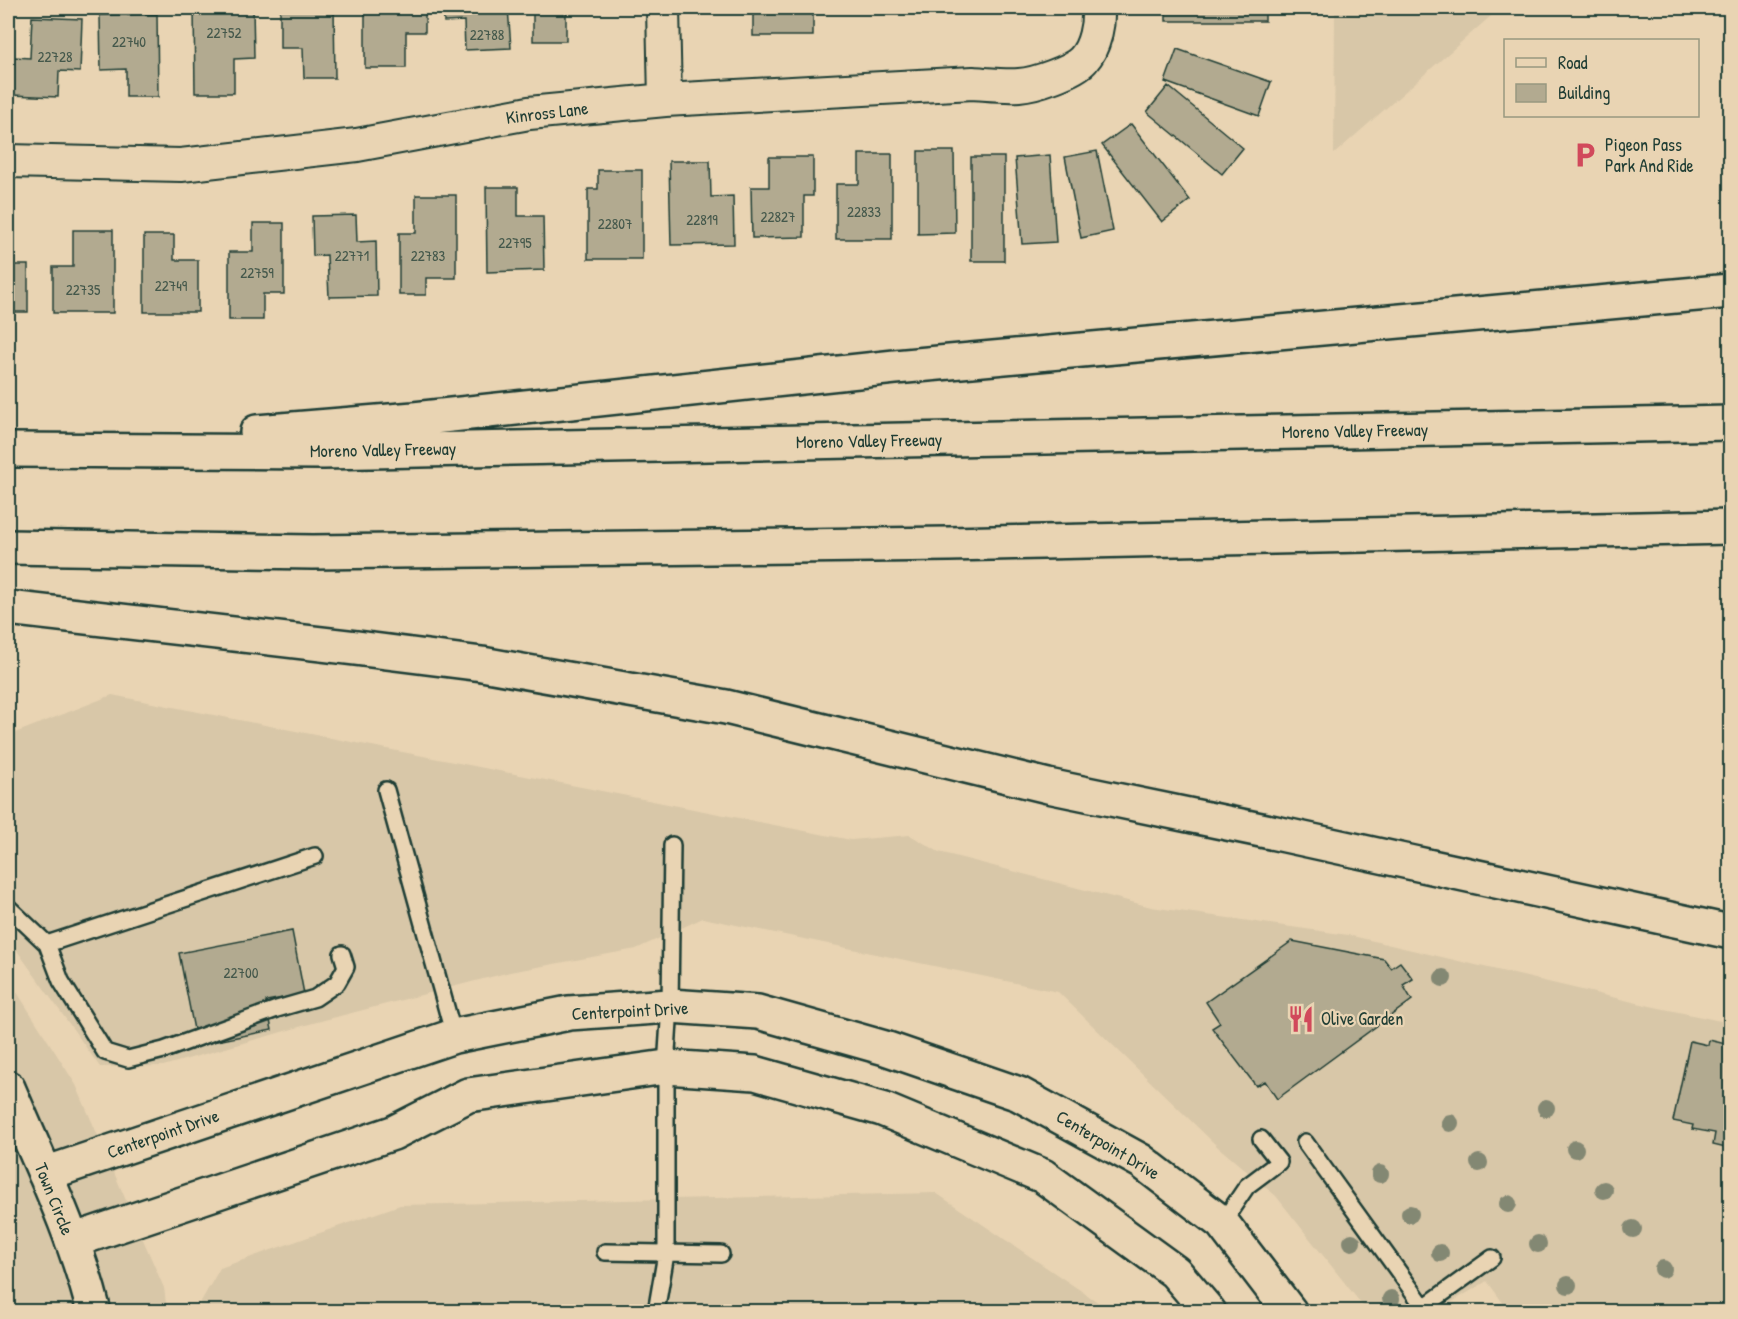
<svg xmlns="http://www.w3.org/2000/svg" width="1738" height="1319" font-family="'Patrick Hand',sans-serif">
<style>
.built{fill:#d8c7a8}
.building{fill:#b2aa90;stroke:#1f3d34;stroke-width:1.5}
.lines{fill:none;stroke-linecap:round;stroke-linejoin:round}
.service-casing{stroke:#1f3d34;stroke-width:20}
.minor-casing{stroke:#1f3d34;stroke-width:36}
.tertiary-casing{stroke:#1f3d34;stroke-width:38}
.motorway-casing{stroke:#1f3d34;stroke-width:38}
.service{stroke:#e9d4b3;stroke-width:15}
.minor{stroke:#e9d4b3;stroke-width:32}
.tertiary{stroke:#e9d4b3;stroke-width:33}
.motorway{stroke:#e9d4b3;stroke-width:33}
.tree{fill:#838873}
.labels{text-anchor:middle;stroke-width:4.5;stroke-linejoin:round;paint-order:stroke}
.number-label{font-size:15px;fill:#44584b}
.street-label{font-size:18px;fill:#1f3d34;stroke:#e9d4b3}
.poi-label{font-size:18px;fill:#1f3d34;stroke:#e9d4b3;text-anchor:start}
</style>
<rect width="100%" height="100%" fill="#e9d4b3"/>
<filter id="ink" filterUnits="userSpaceOnUse"><feTurbulence type="fractalNoise" baseFrequency=".0167" numOctaves="2"/><feDisplacementMap in="SourceGraphic" scale="12" xChannelSelector="R" yChannelSelector="G"/><feConvolveMatrix kernelMatrix="1 2 1 2 8 2 1 2 1" color-interpolation-filters="sRGB"/></filter>
<g filter="url(#ink)">
<path class="built" d="M1335 8H1500L1334 154Z
M112 695 851 840 910 835 939 852 1151 907 1348 935 1650 1006 1730 1023V1311H1509L1487 1281 1437 1311H1367L1276 1196 1218 1147 1058 992 703 918 636 949 510 972 313 1023 163 1066 100 1067 8 938V728L10 735Z
M8 978 76 1085 164 1288 167 1311H8Z
M936 1193 1111 1311 195 1312 220 1268 400 1205Z"/>
<path class="building" d="M194 8H253L254 58 234 59V93H195Z
M280 8H334L335 78H304L303 48H280Z
M365 8H425V32H406V68H365Z
M443 8H508L511 48 465 50 464 21 444 22Z
M533 8H588V9H566V41H533Z
M726 8H813V36H753V13H726Z
M894 8H1009V9H894Z
M1166 8H1265V21H1166Z
M157 14 158 97H126V69L101 70 100 15Z
M32 17 82 19 80 72 59 71 58 97 12 95 14 57 30 58Z
M1177 49 1271 82 1259 116 1165 82Z
M1168 86 1243 148 1222 174 1147 112Z
M1131 124 1190 200 1162 222 1102 145Z
M918 151H954L955 233 918 234Z
M1097 151 1113 231 1081 238 1065 157Z
M859 154H892V239H836V184H859Z
M1050 155 1056 242 1022 244 1015 158Z
M769 157H813V196H804V237L752 238 751 187H769Z
M971 157H1004V261H971Z
M669 161H710L711 197 733 196 734 244 671 245Z
M598 170H642V259H588V189H598Z
M486 187H518V216H543L544 270 487 272Z
M416 195H456V278H426V295H399V233H416Z
M356 215 357 242 376 241 377 296 329 297 327 255 313 256 312 216Z
M253 223H284V294H263V320H229V252H253Z
M8 225H11V265H28V312H8Z
M73 230H113V313H53V267H73Z
M144 235H174V260H198V312H144Z
M292 931 304 994 266 1001 272 1030 197 1045 179 953Z
M1292 941 1384 959 1391 968 1400 962 1413 979 1403 985 1412 1000 1277 1099 1265 1081 1256 1086 1212 1028 1220 1023 1206 1002Z
M1709 1040 1730 1045V1149L1713 1145 1715 1133 1692 1129 1693 1125 1673 1121 1690 1041 1708 1045Z"/>
<g class="lines">
<defs>
<path id="service" d="M386 790 454 1036
M8 907 47 944 315 856
M47 944 61 981 105 1052 128 1059 164 1050 277 1009 315 998 337 983 346 967 342 954
M1305 1142 1424 1307 1492 1258
M1222 1223 1247 1186 1279 1162 1261 1139
M605 1252 721 1254
M656 1312 666 1254V1067L670 1006 672 845"/>
<path id="minor" d="M663 8 665 100
M8 161 181 165 357 145 529 113 665 100 973 83C988 84 1004 86 1019 85 1035 84 1073 71 1083 60 1095 47 1099 24 1098 8"/>
<path id="tertiary" d="M8 1088C39 1161 75 1234 94 1312
M45 1174 454 1036 569 1013 670 1006 758 1012 885 1048 1019 1094 1141 1161 1222 1223 1290 1312
M72 1241 393 1133 468 1095 666 1067 755 1073 882 1109 1043 1176 1175 1272 1209 1312"/>
<path id="motorway" d="M257 432 414 419 895 367 1730 291
M8 450 323 452 1730 423
M8 547 313 552 949 544 1730 527
M8 608 356 648 482 664 726 707 1048 786 1285 835 1730 932"/>
</defs>
<use href="#service" class="service-casing"/>
<use href="#minor" class="minor-casing"/>
<use href="#tertiary" class="tertiary-casing"/>
<use href="#motorway" class="motorway-casing"/>
<use href="#service" class="service"/>
<use href="#minor" class="minor"/>
<use href="#tertiary" class="tertiary"/>
<use href="#motorway" class="motorway"/>
</g>
<g class="tree">
<circle cx="1443" cy="978" r="9"/>
<circle cx="1546" cy="1108" r="9"/>
<circle cx="1450" cy="1123" r="9"/>
<circle cx="1575" cy="1149" r="9"/>
<circle cx="1479" cy="1163" r="9"/>
<circle cx="1380" cy="1174" r="9"/>
<circle cx="1604" cy="1190" r="9"/>
<circle cx="1508" cy="1204" r="9"/>
<circle cx="1410" cy="1214" r="9"/>
<circle cx="1633" cy="1229" r="9"/>
<circle cx="1352" cy="1242" r="9"/>
<circle cx="1538" cy="1244" r="9"/>
<circle cx="1440" cy="1253" r="9"/>
<circle cx="1663" cy="1269" r="9"/>
<circle cx="1568" cy="1285" r="9"/>
<circle cx="1391" cy="1299" r="9"/>
</g>
</g>
<defs>
<symbol id="parking-bare" viewBox="-9 -9 18 18"><path d="M-3.5-5.5H1a3.5 3.5 0 0 1 0 7H-1V5.5H-3.5ZM-1-3.4V-.6H.8a1.4 1.4 0 0 0 0-2.8Z" fill="#d1495b" stroke="#e9d4b3" stroke-width="2.5" paint-order="stroke"/></symbol>
<symbol id="restaurant-bare" viewBox="-9 -9 18 18"><path d="M-5-6h1v4h1v-4h1v4h1v-4h1v5L-1.5 .5V6h-2V.5L-5-1ZM5-6V6H3V1.5H1.5Q1.5-4 5-6Z" fill="#d1495b" stroke="#e9d4b3" stroke-width="2.5" paint-order="stroke"/></symbol>
</defs>
<g fill-rule="evenodd">
<use href="#parking-bare" x="1566" y="136" width="38" height="38"/>
<use href="#restaurant-bare" x="1282" y="1000" width="38" height="38"/>
</g>
<g class="labels">
<g class="number-label">
<text x="224" y="38">22752</text>
<text x="487" y="40">22788</text>
<text x="129" y="47">22740</text>
<text x="55" y="62">22728</text>
<text x="864" y="217">22833</text>
<text x="778" y="222">22827</text>
<text x="702" y="225">22819</text>
<text x="615" y="229">22807</text>
<text x="515" y="248">22795</text>
<text x="352" y="261">22771</text>
<text x="428" y="261">22783</text>
<text x="257" y="278">22759</text>
<text x="171" y="291">22749</text>
<text x="83" y="295">22735</text>
<text x="241" y="978">22700</text>
</g>
<g class="street-label">
<text transform="translate(547 113) rotate(-7)" y="6">Kinross Lane</text>
<text transform="translate(1355 431) rotate(-1)" y="6">Moreno Valley Freeway</text>
<text transform="translate(869 441) rotate(-1)" y="6">Moreno Valley Freeway</text>
<text transform="translate(383 450) rotate(-1)" y="6">Moreno Valley Freeway</text>
<text transform="translate(630 1011) rotate(-3)" y="6">Centerpoint Drive</text>
<text transform="translate(163 1134) rotate(-19)" y="6">Centerpoint Drive</text>
<text transform="translate(1108 1145) rotate(31)" y="6">Centerpoint Drive</text>
<text transform="translate(54 1199) rotate(68)" y="6">Town Circle</text>
</g>
<g class="poi-label">
<text x="1605" y="151">Pigeon Pass<tspan x="1605" dy="21">Park And Ride</tspan></text>
<text x="1321" y="1025">Olive Garden</text>
</g>
</g>
<rect width="1738" height="1319" fill="none" stroke="#e9d4b3" stroke-width="30"/>
<rect x="15" y="15" width="1708" height="1289" fill="none" stroke="#1f3d34" stroke-width="2" filter="url(#ink)"/>
<rect x="1504" y="39" width="195" height="78" fill="#e9d4b3" stroke="#989880" stroke-width="1.5"/>
<rect x="1516" y="58" width="30" height="9" fill="#e9d4b3" stroke="#989880" stroke-width="1.5"/>
<text x="1558" y="69" font-size="18" fill="#1f3d34">Road</text>
<rect x="1516" y="84" width="30" height="18" fill="#b2aa90" stroke="#989880" stroke-width="1.5"/>
<text x="1558" y="99" font-size="18" fill="#1f3d34">Building</text>
</svg>
